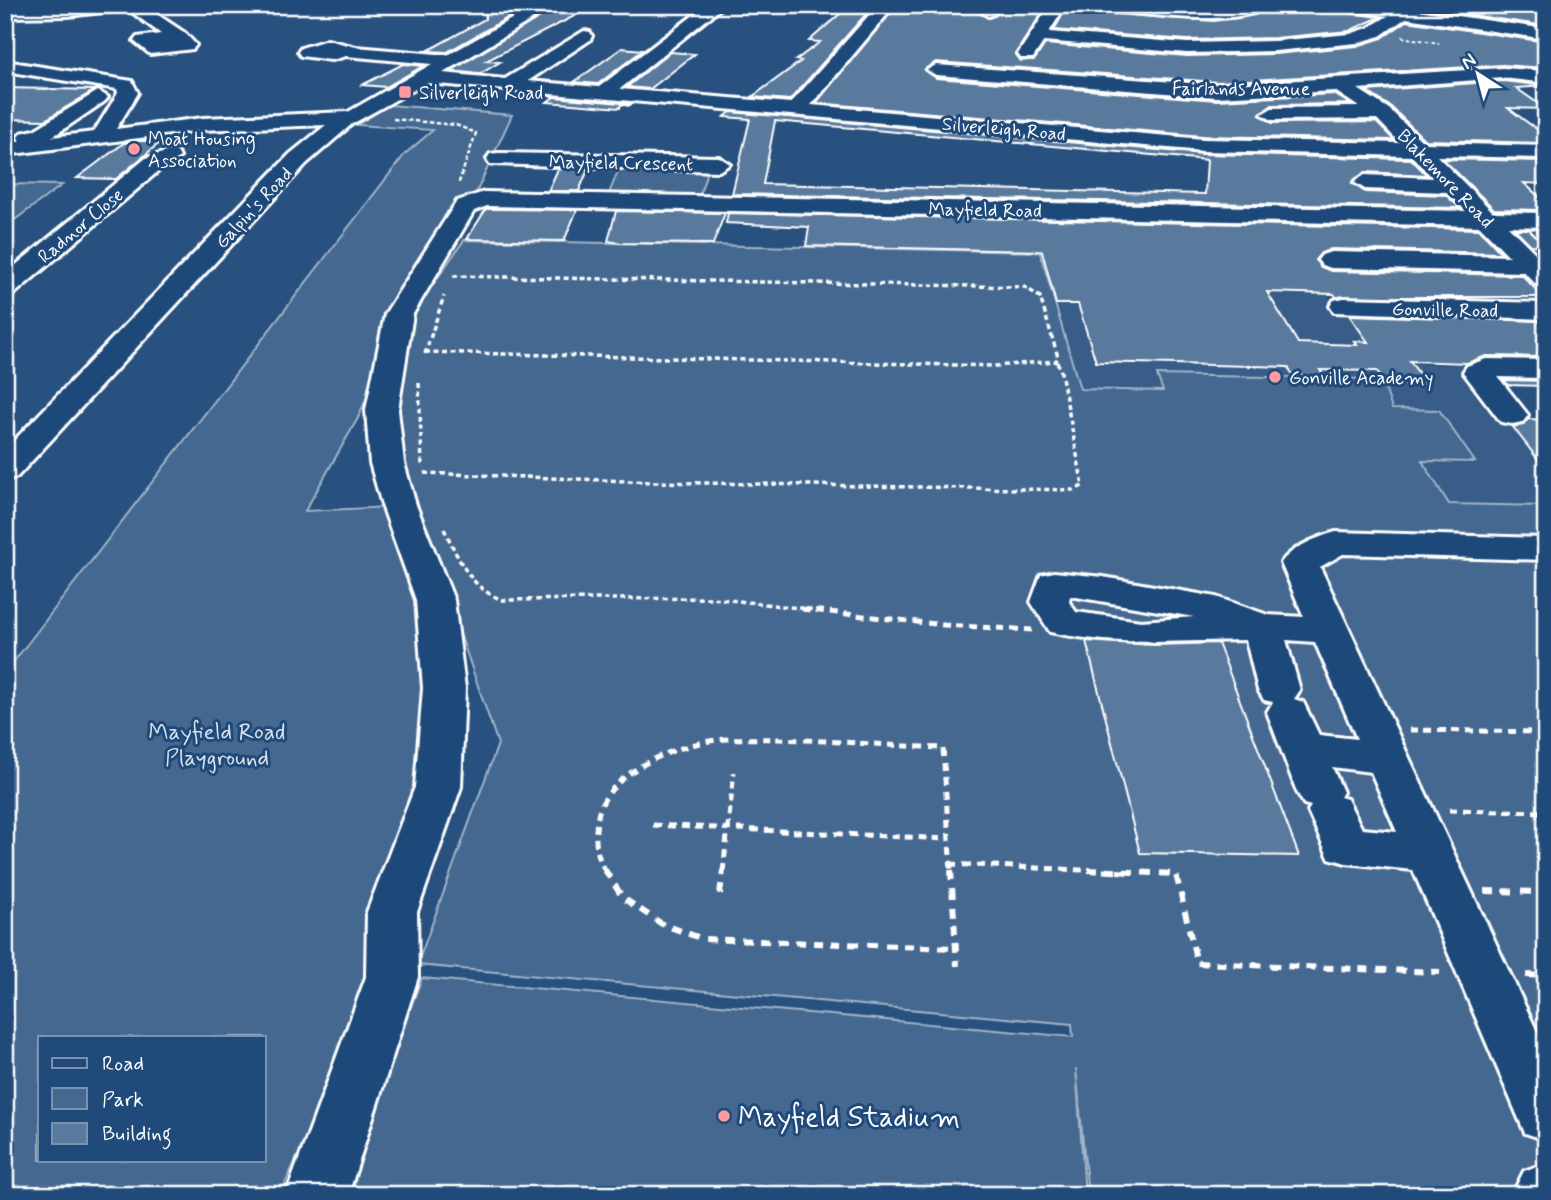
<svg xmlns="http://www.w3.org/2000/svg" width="1551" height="1200" font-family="Mynerve,sans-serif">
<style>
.built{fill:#375d88}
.green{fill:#446890;stroke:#a2b4c8;stroke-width:2;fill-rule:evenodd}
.building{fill:#5a7a9d;stroke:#fff;stroke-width:2;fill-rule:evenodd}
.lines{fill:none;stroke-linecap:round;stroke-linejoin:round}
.minor-casing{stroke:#fff;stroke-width:6}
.path-far4{stroke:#fff;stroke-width:2;stroke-dasharray:3.5 2.5;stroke-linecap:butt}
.path-far3{stroke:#fff;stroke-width:2.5;stroke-dasharray:4.5 2.5;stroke-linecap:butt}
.path-far2{stroke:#fff;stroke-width:3.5;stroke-dasharray:5 3.5;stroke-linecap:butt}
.path-far1{stroke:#fff;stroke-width:5;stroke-dasharray:8 6;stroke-linecap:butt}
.path{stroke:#fff;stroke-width:6;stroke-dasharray:10 8;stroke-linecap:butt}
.minor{fill:#1f4a7a;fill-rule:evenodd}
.poi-dot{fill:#ff9aa2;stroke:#1f4a7a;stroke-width:2.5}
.labels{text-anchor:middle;stroke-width:6;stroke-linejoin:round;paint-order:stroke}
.far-street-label{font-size:19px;fill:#fff;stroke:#1f4a7a}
.far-poi-label{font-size:19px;fill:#fff;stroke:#1f4a7a;text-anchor:start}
.park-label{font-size:23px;fill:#dae1e9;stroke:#1f4a7a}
.near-poi-label{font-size:28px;fill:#fff;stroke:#1f4a7a;text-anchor:start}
</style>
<rect width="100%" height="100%" fill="#28517f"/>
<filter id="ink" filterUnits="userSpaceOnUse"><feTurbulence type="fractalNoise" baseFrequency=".0143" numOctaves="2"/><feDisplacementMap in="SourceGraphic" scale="14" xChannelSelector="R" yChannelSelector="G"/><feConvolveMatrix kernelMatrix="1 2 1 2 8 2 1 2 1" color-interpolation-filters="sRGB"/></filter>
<g filter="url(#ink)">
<path class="built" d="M1040 252 1301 257 1340 315 1381 316 1417 364 1463 365 1546 471V506L1107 494Z"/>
<path class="green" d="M389 105 512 115 475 195 458 201 446 213 358 418 305 511 391 507 426 603 434 688 377 979 280 1195H5V673L405 154 433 130 357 125ZM40 1037H264V1160H40Z
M620 166 708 168 699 198 608 196Z
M5 184 62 185 5 227Z
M464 240 1040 252 1080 389 1163 391 1157 375 1373 379 1386 391 1392 409 1439 410 1475 462 1422 461 1449 504 1546 506V1195H1088L1076 1068 1085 1195H338L422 978 1073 1037 1072 1024 417 965 498 744 402 465 397 411 412 315Z"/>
<path class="building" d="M485 5H530L447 52 427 51 485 19Z
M559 5H596L486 61 500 62 480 74 451 71Z
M850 5H874L790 100 752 97 801 61 796 60 820 42 809 41Z
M897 5H979L978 12 989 18 996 15 1000 5H1047L1016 53 1021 61 1035 59 1045 44 1187 56 1275 54 1357 46 1382 38 1407 21 1546 42V68L1503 65 1217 82 936 62 925 69 936 78 1217 100 1334 94 1350 104 1272 105 1260 115 1272 123 1376 122 1394 140 1203 136 816 103Z
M1068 5H1094L1105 13 1141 16 1214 21 1255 15 1270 5H1338L1349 13 1380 17 1349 31 1275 38 1187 40 1054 30Z
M1403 5H1546V26Z
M622 48 643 50 598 84 574 82Z
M670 52 695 54 650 89 627 87Z
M403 64 423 66 386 87 362 85Z
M1503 81 1546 86 1516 88 1546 109 1508 108 1546 136V143L1425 140 1391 107 1366 91Z
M5 88 95 90 45 120 5 119Z
M554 97 632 104 628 106 621 104 620 108 547 102Z
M731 112 1203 154 1411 159 1427 175 1365 172 1352 183 1365 192 1446 195 1460 208 732 194 750 119 724 117ZM775 121 1207 160 1205 194 763 184Z
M137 141H162L116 179 77 178 124 143Z
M1443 159 1546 161V184L1524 183 1546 203V210L1494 209Z
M558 169 588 170 579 191H548Z
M486 209H491L577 210 564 241 467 239Z
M616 211 725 213 713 244 620 243 608 241Z
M728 213 1479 229 1501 253 1331 249 1321 253 1315 260 1321 267 1331 271 1522 275 1543 297H1336L1334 294 1267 292 1298 343 1357 345 1354 341 1368 342 1349 315 1538 321 1546 330V357L1486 356 1467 363 1410 361 1427 385 1386 384 1377 371 1320 370 1325 377 1293 376 1288 367 1096 362 1078 304H1056L1042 251 806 246 809 227 726 223Z
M1515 229H1529L1545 246 1531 245Z
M1504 380 1546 381V386L1508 385Z
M1528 419 1546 420V470L1513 427 1523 425Z
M1086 641 1154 645 1218 643 1299 856 1140 853Z"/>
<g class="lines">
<defs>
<path id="minor" d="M143 5 185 33 196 45 193 49 150 54 134 41 137 37 161 34 128 9 68 16 5 17V7Z
M536 5H556L443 73 505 79 584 31 590 32 592 36 590 40 528 81 599 87 707 5H725L620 89 791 103 878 5H895L811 105 1203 139 1400 143 1377 119 1272 120 1262 114 1272 108 1359 107 1335 91 1217 97 936 75 927 70 936 65 1217 85 1503 68 1546 71V83L1503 78 1358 89 1389 109 1424 143 1546 146V158L1437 156 1493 212 1546 213V227L1508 226 1546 264V287L1537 285 1524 272 1331 268 1322 265 1318 260 1322 255 1331 252 1509 256 1480 226 487 206 474 211 413 314 398 410 404 463 416 505 454 600 465 688 461 787 417 912 418 977 348 1195H286L366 977 367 912 415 787 423 688 416 600 382 505 370 463 366 410 385 314 457 201 484 192 1466 211 1447 192 1365 189 1354 182 1365 175 1433 178 1412 156 1203 151 426 83 352 124 306 164 17 477 5 480V450L290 154 326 125 203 130 5 155V143L20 141 18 137 21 133 34 130 98 91 108 97 105 101 52 137 94 132 118 93 117 89 5 71V61L132 81 138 93 116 129 203 118 348 112 432 64 346 56 332 60 301 56 298 52 301 48 327 40 356 47 448 55Z
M982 5H998L994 14 988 16 980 11Z
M1050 5H1066L1049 32 1187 43 1275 41 1350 34 1368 28 1388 16 1349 10 1341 5H1383L1546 29V39L1406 18 1380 36 1357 43 1275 51 1187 53 1044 41 1033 58H1021L1018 54Z
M1097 5 1206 8 1267 5C1242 29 1139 13 1105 10Z
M169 151 177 152 180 157 162 168 14 294 5 296V274L146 158Z
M498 153 719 157 730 164 719 171 490 164 487 159 490 154Z
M1344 298 1546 303V319L1334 312 1330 306 1334 300Z
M1486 359 1546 360V378L1498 377 1528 415 1523 422 1512 424 1501 422 1463 372 1467 366Z
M1336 532 1546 538V560L1343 554 1320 567 1546 1051V1140L1525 1133 1413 870 1346 863 1329 858 1308 811 1311 806 1304 804 1297 792 1267 712 1273 702 1264 700 1258 690 1246 640 1154 642C1140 639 1135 642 1122 641 1098 640 1073 637 1050 632L1031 602 1041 575 1054 572 1103 577 1216 597 1268 615 1304 617 1281 563C1292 547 1318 537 1336 532ZM1070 596 1194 617 1141 621 1076 612 1069 602ZM1286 640 1315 642 1357 739 1319 735 1303 702 1294 699 1300 690ZM1332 767 1371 772 1397 832 1362 829 1347 799 1340 797 1343 792Z
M1546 1163V1195H1512L1524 1171Z"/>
</defs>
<use href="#minor" class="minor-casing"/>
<path class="path-far4" d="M1402 37 1439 43"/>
<path class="path-far3" d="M393 119 456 125 476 133 458 185"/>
<path class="path-far2" d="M425 352 995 366 1056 361 1058 357 1040 297 1025 287 452 276
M425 354 444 296
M419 383 422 465
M424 473 653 482 1073 490 1083 486 1060 367 1056 361
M444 529C459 559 469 588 503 600L712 598 817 610"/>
<path class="path-far1" d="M802 609 944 625 1032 630
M1410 730 1546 732
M1449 810 1546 812
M653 825 948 839
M949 864 1127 872
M606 872C595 855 594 835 598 816 607 770 686 740 729 739 799 737 872 745 943 748L951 872
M723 872 734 772"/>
<path class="path" d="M605 870 623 898 662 924 703 939 955 948
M951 870 957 966
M1088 870 1176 874 1197 963 1440 972
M1485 891 1546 892
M720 894 723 870
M1526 975 1546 976"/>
<use href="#minor" class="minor"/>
</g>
</g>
<g class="poi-dot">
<rect x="398" y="85" width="14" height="14" rx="3.5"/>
<circle cx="134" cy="149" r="7"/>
<circle cx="1275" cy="377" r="7"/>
<circle cx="724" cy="1116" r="7"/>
</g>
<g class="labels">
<g class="far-street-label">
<text x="1241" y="95">Fairlands Avenue</text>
<text transform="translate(1004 128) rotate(5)" y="7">Silverleigh Road</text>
<text transform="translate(621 162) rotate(1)" y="7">Mayfield Crescent</text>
<text transform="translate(1446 178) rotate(46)" y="7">Blakemore Road</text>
<text transform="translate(253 207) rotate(-47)" y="7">Galpin's Road</text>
<text transform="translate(985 209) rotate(1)" y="7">Mayfield Road</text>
<text transform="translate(80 225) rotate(-40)" y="7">Radnor Close</text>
<text transform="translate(1445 309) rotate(1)" y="7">Gonville Road</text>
</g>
<g class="far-poi-label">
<text x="419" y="99">Silverleigh Road</text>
<text x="148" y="145">Moat Housing<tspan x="148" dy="22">Association</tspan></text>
<text x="1289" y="384">Gonville Academy</text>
</g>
<g class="park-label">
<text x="217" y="739">Mayfield Road<tspan x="217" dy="26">Playground</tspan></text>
</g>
<g class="near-poi-label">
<text x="738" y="1126">Mayfield Stadium</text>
</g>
</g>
<rect width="1551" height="1200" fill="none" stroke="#1f4a7a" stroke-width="28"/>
<rect x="14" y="14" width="1523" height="1172" fill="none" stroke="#fff" stroke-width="2.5" filter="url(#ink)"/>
<rect x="38" y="1036" width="228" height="126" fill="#1f4a7a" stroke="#7992af" stroke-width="2"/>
<rect x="52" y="1058" width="35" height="10" fill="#1f4a7a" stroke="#7992af" stroke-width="2"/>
<text x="102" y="1070" font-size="21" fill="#ffffff">Road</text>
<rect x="52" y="1088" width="35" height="21" fill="#446890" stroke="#7992af" stroke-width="2"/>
<text x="102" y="1106" font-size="21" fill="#ffffff">Park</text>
<rect x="52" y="1123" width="35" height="21" fill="#5a7a9d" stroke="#7992af" stroke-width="2"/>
<text x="102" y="1140" font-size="21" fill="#ffffff">Building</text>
<g transform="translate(1478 74) rotate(324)" stroke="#1f4a7a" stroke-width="5" paint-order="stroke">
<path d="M0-5L12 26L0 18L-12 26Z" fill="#ffffff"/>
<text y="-10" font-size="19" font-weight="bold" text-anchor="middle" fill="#ffffff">N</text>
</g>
</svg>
